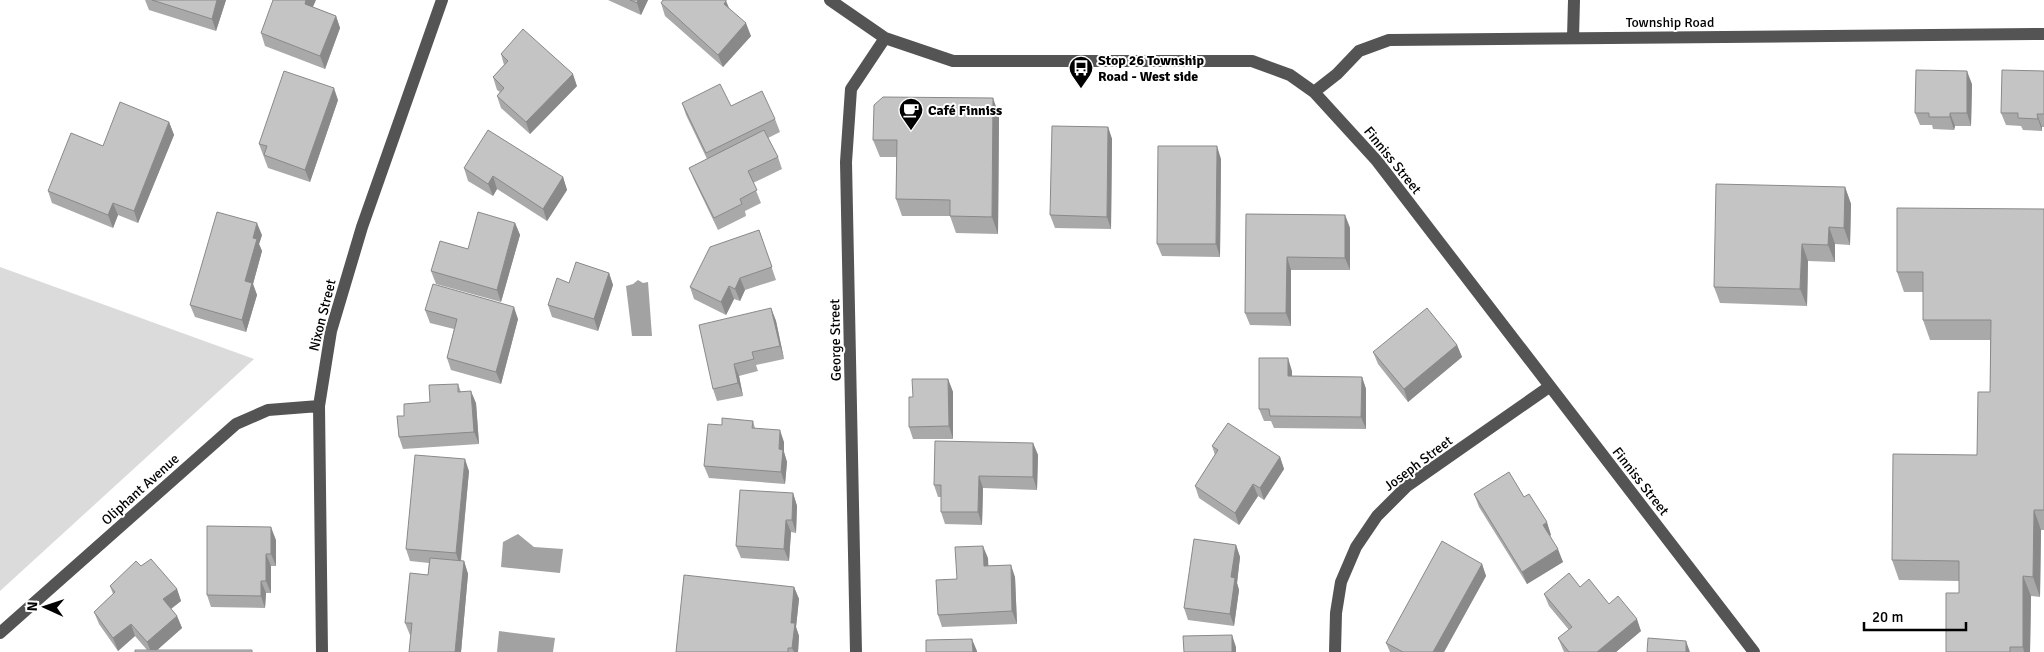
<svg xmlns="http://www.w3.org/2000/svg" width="2044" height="652" font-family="Signika,sans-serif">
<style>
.green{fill:#dbdbdb}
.water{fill:#a2a2a2}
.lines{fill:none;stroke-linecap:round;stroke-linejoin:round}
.minor{stroke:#545454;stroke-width:12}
.wall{fill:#a9a9a9}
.shaded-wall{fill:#898989}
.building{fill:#c4c4c4;stroke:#898989}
.labels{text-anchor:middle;stroke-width:4;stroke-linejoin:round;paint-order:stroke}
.street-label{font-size:14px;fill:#000;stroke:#fff}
.poi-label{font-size:14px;font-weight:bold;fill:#000;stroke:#fff;text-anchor:start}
</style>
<rect width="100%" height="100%" fill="#fff"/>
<path class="green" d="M0 267 254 359 0 591Z"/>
<path class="water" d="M638 280 643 283 648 282 652 336H632L626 286 633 284Z
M518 534 534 547 563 549 560 573 501 567 503 542Z
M499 631 555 638 553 652H497Z"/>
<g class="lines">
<path class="minor" d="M830 0 885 38 953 61H1252L1290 75 1314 92 1377 161 1754 652
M1573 38 1574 0
M1314 92 1337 74 1359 51 1389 40 2044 34
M0 633 236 424 268 410 319 406
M322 652 319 406 331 331 362 227 442 0
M856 652 846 162 851 89 885 38
M1335 652 1336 613 1341 582 1356 547 1377 516 1407 486 1549 387"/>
</g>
<path class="wall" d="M145 0H226L216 31 149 10Z
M608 0H648L641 15Z
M726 1 729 8 751 36 723 67 665 16 661 3Z
M313 7 336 16 340 28 325 69 265 46 261 33Z
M501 54 577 86 530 134 501 108 497 96 500 92 497 90 493 77 504 65Z
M2044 71V127H2042V131L2023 130 2021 126 2006 125 2001 113Z
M1972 84 1971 126H1955L1954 130 1933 129 1932 125H1920L1915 113Z
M338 100 310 182 268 168 259 144Z
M682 103 731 106 775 119 780 132 768 138 778 157 782 169 753 183 761 203 745 211 746 216 718 230 694 180 689 168 707 159 686 115Z
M999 115 998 234 956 233 950 216H902L896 199 897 157H880L873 140Z
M169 122 174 135 138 223 118 215 113 228 52 203 48 191 103 146Z
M1108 127 1112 139 1111 229 1055 228 1050 215Z
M1221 159 1220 257 1162 256 1157 244Z
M464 168 563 177 567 190 547 221 497 189 493 196 468 181Z
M1845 187 1851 204 1850 245 1835 244V262L1808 261 1807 306 1720 303 1714 287Z
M2044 209V530H2041L2040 597 2031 596 2030 652H1946L1959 593V581L1899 580 1892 560 1977 455 1990 392V340H1930L1923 320V292H1904L1897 272Z
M1246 214 1345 215 1350 228V270H1291V326L1250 325 1245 313Z
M515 223 520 235 501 302 436 284 431 271 468 249Z
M759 230 776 280 745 290 740 301 734 299 726 315 694 299 690 287Z
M262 235 259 244 262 251 253 284 257 295 246 332 195 317 190 305Z
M609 273 613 285 598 331 552 317 548 305 569 283Z
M771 308 776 321 784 359 756 365 758 371 739 376 743 396 717 401 713 389Z
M425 310 518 319 501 384 451 370 447 358 454 329 430 323Z
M1457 345 1462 357 1408 402 1378 364 1373 352Z
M1292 371V376L1362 377 1366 389V429L1274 428 1271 421H1264L1259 409Z
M948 379 953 392V439H913L909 427 913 397Z
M458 384 461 392 476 403 479 444 403 449 399 437 404 416 430 402Z
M753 421 755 428 784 442V452L787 462 785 484 709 478 704 466 722 425Z
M1033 443 1038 455 1037 490 983 488 982 525 945 524 941 512V497H938L934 485Z
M1212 446 1280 457 1284 469 1264 500 1258 496 1239 525 1199 498 1195 486 1215 455Z
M469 471 461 561H464L468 574 461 652H409L411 635H410L405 623 428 575 429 563 410 561 406 549Z
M793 493 797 506 796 533 791 532 789 561 741 558 736 546Z
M1474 494 1524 497 1551 535 1550 536 1563 562 1527 584 1479 507Z
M276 540V566H271V593H266L265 608 211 607 207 595Z
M1236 545 1240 557 1237 583 1239 590 1234 626 1188 620 1184 608Z
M988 558V566L1015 577 1017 624 942 627 938 615 957 579Z
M1482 564 1486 576 1444 652H1390L1386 643Z
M141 566 177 589 181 601 171 609 177 616 182 628 157 650H147L135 636 118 651 99 624 94 612 113 594 110 586Z
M794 587 799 599 796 627 799 636 798 652H676Z
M1580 587 1609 604 1641 631 1616 652H1564L1558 638 1569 630 1549 606 1544 594Z"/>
<path class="shaded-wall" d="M217 0H226L216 31 212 19Z
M306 0H316L309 16 305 4Z
M638 0H648L641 15 637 3Z
M726 1 731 13 724 4Z
M336 16 340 28 325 69 320 56Z
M746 23 751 36 723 67 718 55Z
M1967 71 1972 84 1971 126 1967 113Z
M573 74 577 86 530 134 526 122Z
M334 88 338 100 310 182 305 170Z
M993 98 999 115 998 234 992 217Z
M1950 113 1955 126 1954 130 1950 117Z
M2037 114 2042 127V131L2038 119Z
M169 122 174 135 138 223 134 211Z
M1108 127 1112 139 1111 229 1107 217Z
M1217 146 1221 159 1220 257 1216 244Z
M493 176 497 189 493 196 488 184Z
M563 177 567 190 547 221 543 209Z
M1845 187 1851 204 1850 245 1844 228Z
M113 203 118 215 113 228 108 215Z
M1345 215 1350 228V270L1345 258Z
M257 223 262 235 259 244 262 251 253 284 257 295 246 332 242 320 245 281 253 238Z
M515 223 520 235 501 302 497 290Z
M1829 227 1835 244V262L1828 245Z
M1802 244 1808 261 1807 306 1800 289Z
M1287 257 1291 270V326L1286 313Z
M609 273 613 285 598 331 594 319Z
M740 278 745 290 740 301 735 289Z
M729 286 734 299 726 315 721 302Z
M514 307 518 319 501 384 496 372Z
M771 308 776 321 784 359 780 346Z
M1457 345 1462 357 1408 402 1404 389Z
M1288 358 1292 371V388L1288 376Z
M734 364 739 376 743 396 738 383Z
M1362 377 1366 389V429L1361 417Z
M948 379 953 392V439L949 426Z
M471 391 476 403 479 444 474 432Z
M780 430 784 442V452L787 462 785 484 781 472 779 449Z
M1033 443 1038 455 1037 490 1033 477Z
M1280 457 1284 469 1264 500 1260 488Z
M465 459 469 471 460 566 456 553Z
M979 476 983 488 982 525 978 512Z
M1253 484 1258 496 1239 525 1235 513Z
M793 493 797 506 796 533 792 520Z
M2034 510 2041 530 2040 597 2033 577Z
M786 520 791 532 789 561 784 549Z
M1547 522 1551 535 1548 537 1543 525Z
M271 527 276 540V566L271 554Z
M1236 545 1240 557 1237 583 1239 590 1234 626 1230 614 1231 577Z
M983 546 988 558 989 578 984 566Z
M1558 549 1563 562 1527 584 1522 572Z
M266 554 271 566V593L266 581Z
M464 561 468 574 461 652H455Z
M1482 564 1486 576 1444 652H1433Z
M1011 565 1015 577 1017 624 1012 611Z
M2023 576 2031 596 2030 652H2024L2023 647Z
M261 581 266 593 265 608 261 596Z
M794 587 799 599 796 627 799 636 798 652H794L792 648 791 623Z
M177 589 181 601 168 611 163 599Z
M177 616 182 628 155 652H151L147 642Z
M1637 619 1641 631 1616 652H1597Z
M131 624 135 636 118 651 113 638Z
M1232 635 1236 647V652H1232Z
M972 639 977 651V652H973Z
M1686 641 1690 652H1686Z"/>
<path class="building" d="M152 0H217L212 19Z
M273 0H306L305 4 336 16 320 56 261 33Z
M630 0H638L637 3Z
M663 0H726V1L724 4 746 23 718 55 661 3Z
M523 29 573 74 526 122 497 96 504 88 493 77 508 61 501 54Z
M1916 70 1967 71V113H1950V117H1929V113H1915Z
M2002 70 2044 71V114H2037L2038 119 2018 118V113H2001Z
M284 71 334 88 305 170 264 155 267 146 259 144Z
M720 84 731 106 762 91 775 119 706 153 682 103Z
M883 97 993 98 992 217 950 216V200L896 199 897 140H873L874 105Z
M120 102 169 122 134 211 113 203 108 215 48 191 71 133 103 146Z
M1052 126 1108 127 1107 217 1050 215Z
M488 130 563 177 543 209 493 176 488 184 464 168Z
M764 130 778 157 748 171 757 190 740 199 742 204 714 218 689 168Z
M1158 146H1217L1216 244H1157Z
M1716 184 1845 187 1844 228 1829 227 1828 245 1802 244 1800 289 1714 287Z
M1897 208 2044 209V510H2034L2033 577 2023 576V647H2010V652H1946V593H1959V561L1892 560 1893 454 1977 455 1978 392H1990L1991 320H1923V272H1897Z
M217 212 257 223 253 238 257 239 245 281 252 283 242 320 190 305Z
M478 212 515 223 497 290 431 271 440 241 468 249Z
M1246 214 1345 215V258L1287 257 1286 313H1245Z
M759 230 772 267 740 278 735 289 729 286 721 302 690 287 710 247Z
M576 262 609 273 594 319 548 305 557 278 569 283Z
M433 284 514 307 496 372 447 358 457 319 425 310Z
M771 308 780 346 752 352 754 359 734 364 738 383 713 389 699 325Z
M1427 308 1457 345 1404 389 1373 352Z
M1259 358H1288V376L1362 377 1361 417 1270 416 1269 409H1259Z
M912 379H948L949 426 909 427V397H913Z
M458 384V392L471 391 474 432 399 437 397 416H404V404L430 402 429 385Z
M722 418 753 421 752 428 780 430 779 449 783 450 781 472 704 466 708 424 722 425Z
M1228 423 1280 457 1260 488 1253 484 1235 513 1195 486 1218 450 1212 446Z
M935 441 1033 443V477L979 476 978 512H941V485H934Z
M415 455 465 459 456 553 406 549Z
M1509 472 1524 497 1529 494 1547 522 1543 525 1558 549 1522 572 1474 494Z
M740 490 793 493 792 520H786L784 549 736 546Z
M207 526 271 527V554H266V581H261V596L207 595Z
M1194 539 1236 545 1231 577 1235 578 1230 614 1184 608Z
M1442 541 1482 564 1433 652H1403L1386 643Z
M983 546 984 566 1011 565 1012 611 938 615 936 580 957 579 955 547Z
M430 558 464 561 455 652H409L412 623H405L410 573 428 575Z
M151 559 177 589 163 599 177 616 147 642 131 624 113 638 94 612 115 592 110 586 136 561 141 566Z
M1569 573 1580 587 1589 579 1609 604 1618 596 1637 619 1597 652H1569L1558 638 1572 627 1544 594Z
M684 575 794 587 791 623H795L792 648H788V652H676Z
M1232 635V652H1184L1183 636Z
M1648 638 1686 641V652H1647Z
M972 639 973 652H926V640Z
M135 650H252V652H135Z"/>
<defs>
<symbol id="bus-pin" viewBox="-11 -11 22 30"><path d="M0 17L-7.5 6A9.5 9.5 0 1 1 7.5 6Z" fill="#000" stroke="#fff"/><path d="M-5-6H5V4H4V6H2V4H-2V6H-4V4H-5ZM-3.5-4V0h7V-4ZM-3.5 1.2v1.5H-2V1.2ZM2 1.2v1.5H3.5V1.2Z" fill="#fff"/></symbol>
<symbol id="cafe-pin" viewBox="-11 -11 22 30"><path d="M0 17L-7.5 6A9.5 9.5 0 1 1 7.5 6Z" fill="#000" stroke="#fff"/><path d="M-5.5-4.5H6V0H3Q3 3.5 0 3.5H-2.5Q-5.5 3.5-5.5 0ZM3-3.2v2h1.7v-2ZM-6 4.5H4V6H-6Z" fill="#fff"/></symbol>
</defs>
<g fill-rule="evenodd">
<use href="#bus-pin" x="1067" y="54" width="28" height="38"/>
<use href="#cafe-pin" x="897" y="96" width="28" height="38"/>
</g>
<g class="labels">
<g class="street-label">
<text x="1670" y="27">Township Road</text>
<text transform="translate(1393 160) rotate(51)" y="5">Finniss Street</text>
<text transform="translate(322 315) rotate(-76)" y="5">Nixon Street</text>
<text transform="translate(835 340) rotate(-91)" y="5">George Street</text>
<text transform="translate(1418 463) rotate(-37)" y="5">Joseph Street</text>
<text transform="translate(1641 481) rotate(52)" y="5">Finniss Street</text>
<text transform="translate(140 489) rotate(-42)" y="5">Oliphant Avenue</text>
</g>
<g class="poi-label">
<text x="1098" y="65">Stop 26 Township<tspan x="1098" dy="16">Road - West side</tspan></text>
<text x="928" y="115">Café Finniss</text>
</g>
</g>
<g transform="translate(45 607) rotate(273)" stroke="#ffffff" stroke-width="4" paint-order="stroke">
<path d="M0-4L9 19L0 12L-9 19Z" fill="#000000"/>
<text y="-8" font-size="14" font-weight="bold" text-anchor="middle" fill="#000000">N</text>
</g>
<path d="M1864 622v8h102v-8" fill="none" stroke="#000000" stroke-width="2.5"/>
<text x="1872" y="622" font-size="15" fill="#000000" stroke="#ffffff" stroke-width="4" paint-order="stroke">20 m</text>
</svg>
